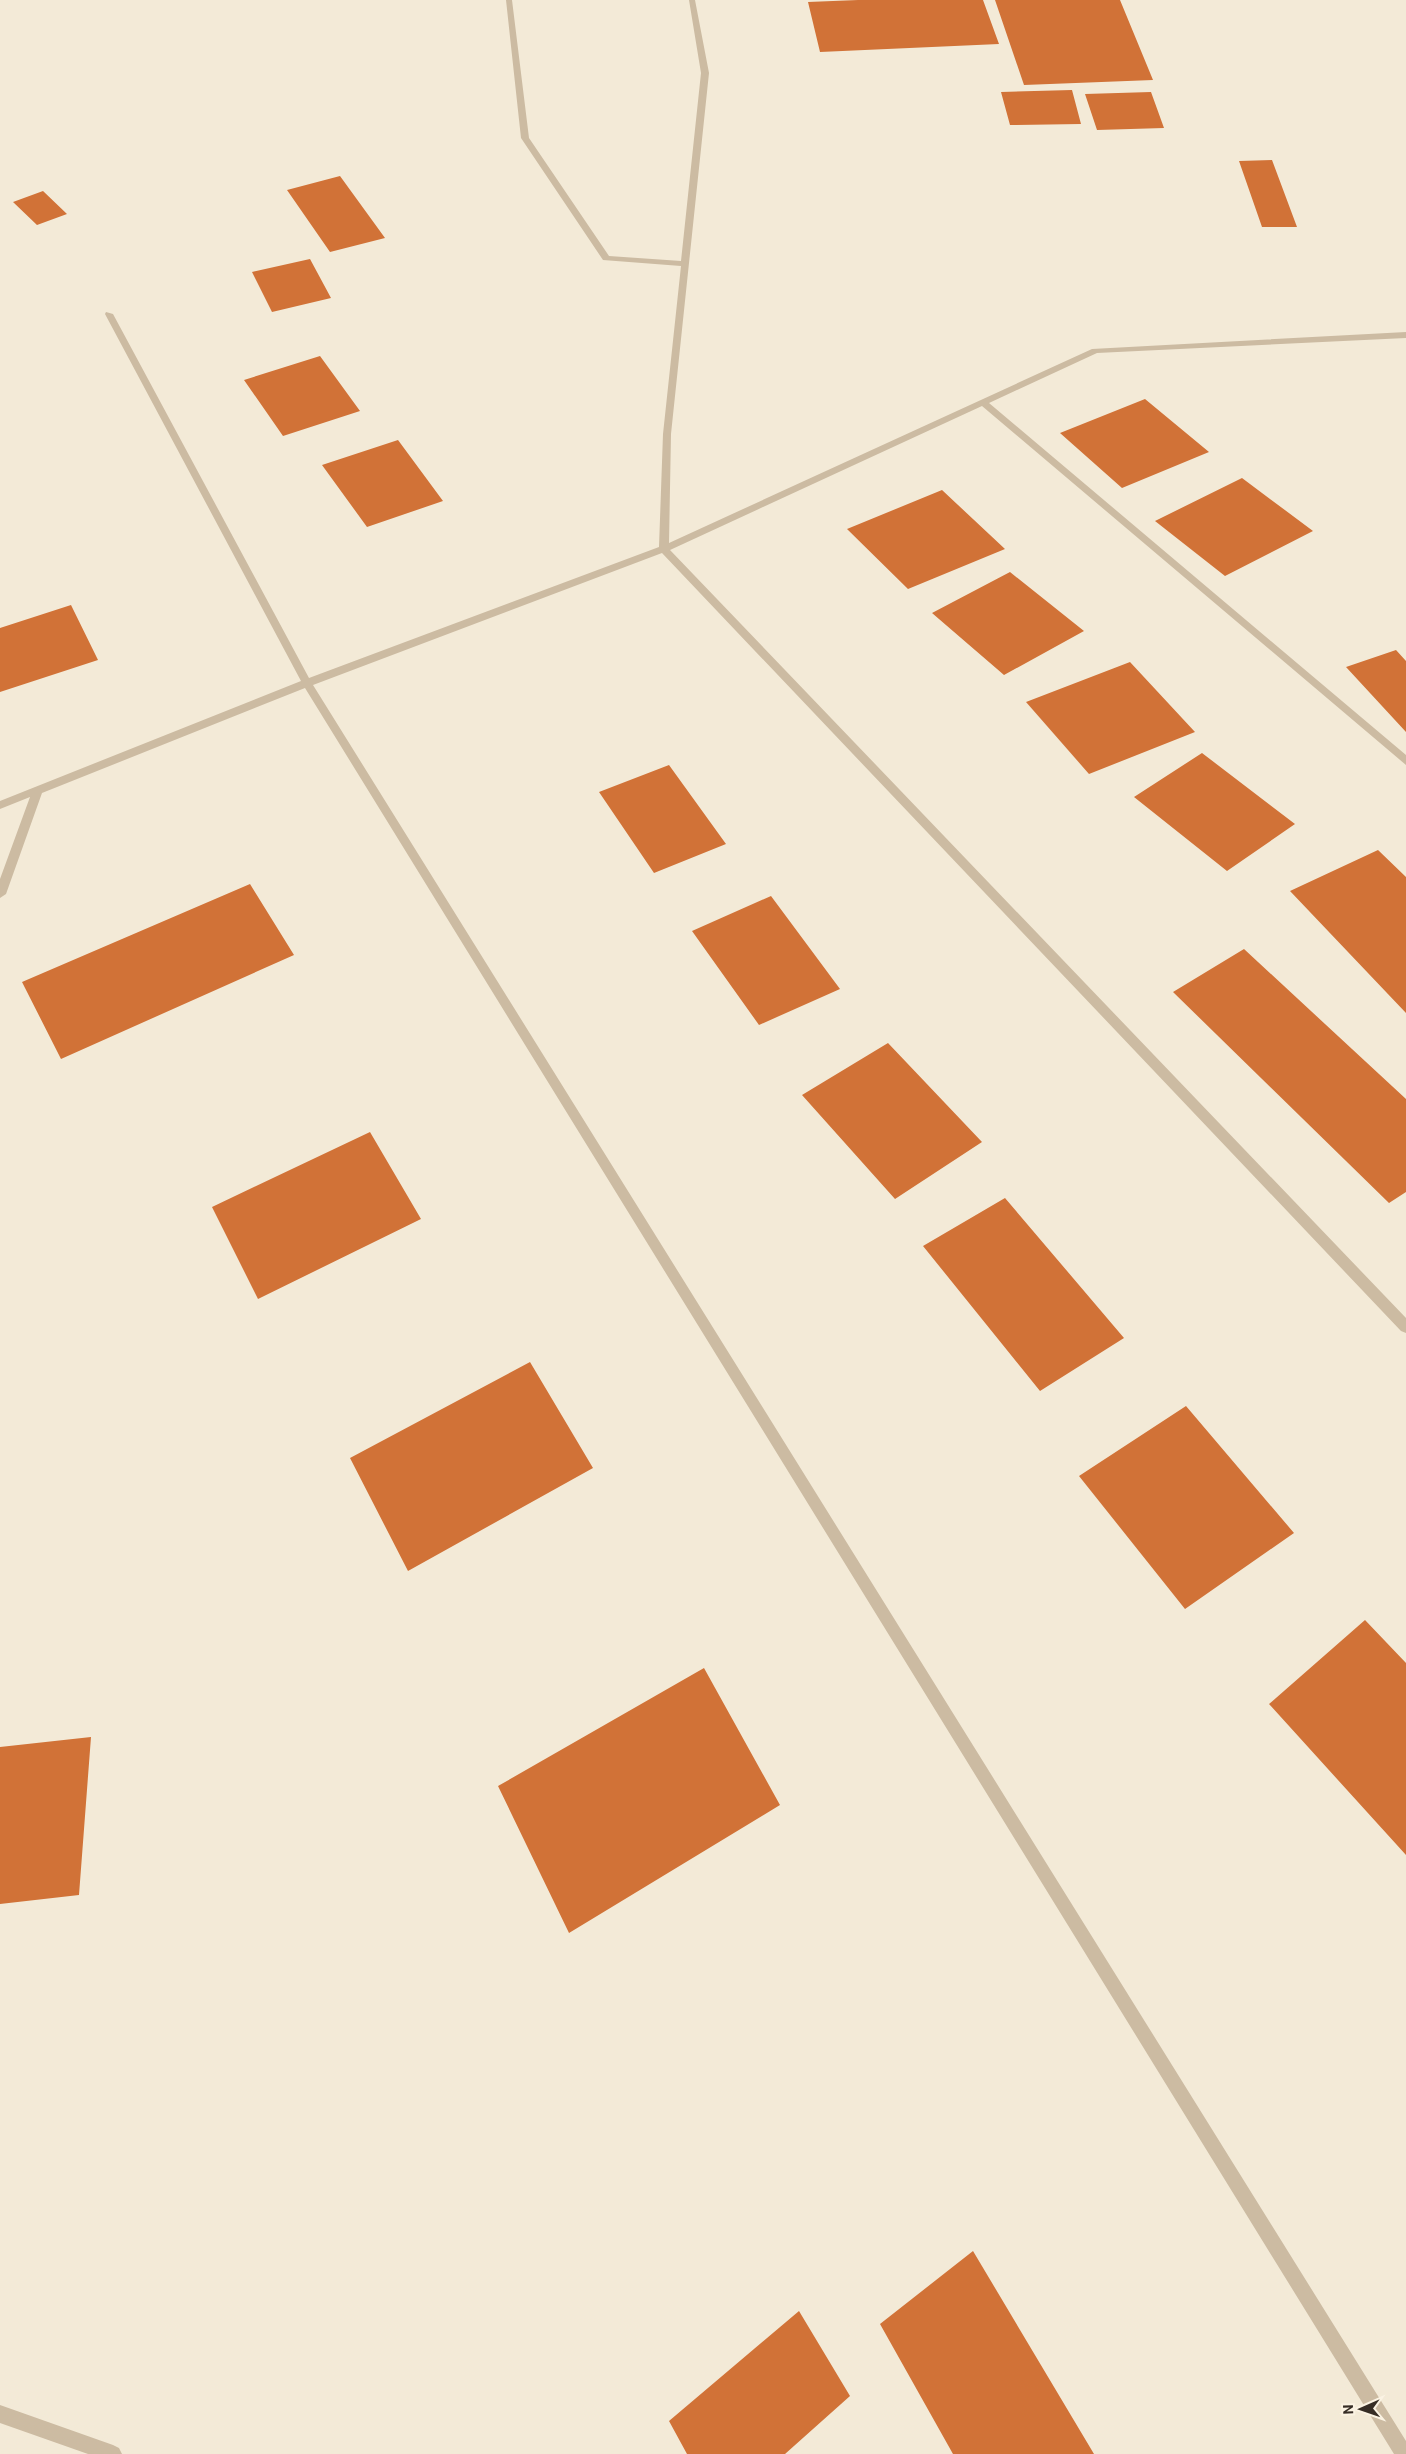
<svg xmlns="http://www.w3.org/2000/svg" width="1406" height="2454" font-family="Roboto,sans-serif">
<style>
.building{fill:#d17237}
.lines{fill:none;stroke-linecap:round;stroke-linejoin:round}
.minor{fill:#ccbba2;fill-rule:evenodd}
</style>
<rect width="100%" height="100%" fill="#f3ead7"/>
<path class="building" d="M858 0H983L999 44 820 52 808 2Z
M995 0H1120L1153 80 1024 85Z
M1072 90 1081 124 1010 125 1001 92Z
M1151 92 1164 128 1097 130 1085 94Z
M1272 160 1297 227H1262L1239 161Z
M340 176 385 238 330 252 287 190Z
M43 191 67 214 37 225 13 202Z
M310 259 331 298 272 312 252 272Z
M320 356 360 411 283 436 244 380Z
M1145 399 1209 452 1122 488 1060 433Z
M398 440 443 501 367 527 322 465Z
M1242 478 1313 531 1225 576 1155 521Z
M942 490 1005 549 908 589 847 529Z
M1010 572 1084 631 1004 675 932 613Z
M71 605 98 660 0 692V628Z
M1396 650 1406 661V732L1346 667Z
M1130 662 1195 732 1089 774 1026 702Z
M1202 753 1295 824 1227 871 1134 797Z
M669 765 726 844 654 873 599 792Z
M1378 850 1406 877V1013L1290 891Z
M250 884 294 955 61 1059 22 982Z
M771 896 840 989 759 1025 692 931Z
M1244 949 1406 1099V1192L1389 1203 1173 992Z
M888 1043 982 1142 895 1199 802 1095Z
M370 1132 421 1219 258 1299 212 1207Z
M1005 1198 1124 1338 1040 1391 923 1246Z
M530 1362 593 1468 408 1571 350 1458Z
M1186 1406 1294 1533 1185 1609 1079 1476Z
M1365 1620 1406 1663V1855L1269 1704Z
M704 1668 780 1805 569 1933 498 1786Z
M91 1737 79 1895 0 1904V1747Z
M973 2251 1094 2454H953L880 2324Z
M799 2311 850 2396 785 2454H687L669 2421Z"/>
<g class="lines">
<path class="minor" d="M506 0H512L529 138 609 256 681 261 701 73 689 0H695L709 73 671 434 669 543 1092 349 1406 332V338L1097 353 989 403 1406 755V765L982 406 670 550 1406 1318V1333L1401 1331 662 553 313 685 1406 2441V2454H1394L305 688 42 793 6 894 0 898V879L30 797 0 809V801L301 681 105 314 106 312 113 314 309 678 659 547 663 434 681 266 603 260 521 138Z
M0 2405 113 2445 119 2448 122 2454H88L0 2423Z"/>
</g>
<g transform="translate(1361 2409) rotate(268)" stroke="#fbf3e3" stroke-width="4" paint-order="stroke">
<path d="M0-4L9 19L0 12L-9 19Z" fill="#362d25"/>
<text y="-8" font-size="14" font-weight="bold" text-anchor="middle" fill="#362d25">N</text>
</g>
</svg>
